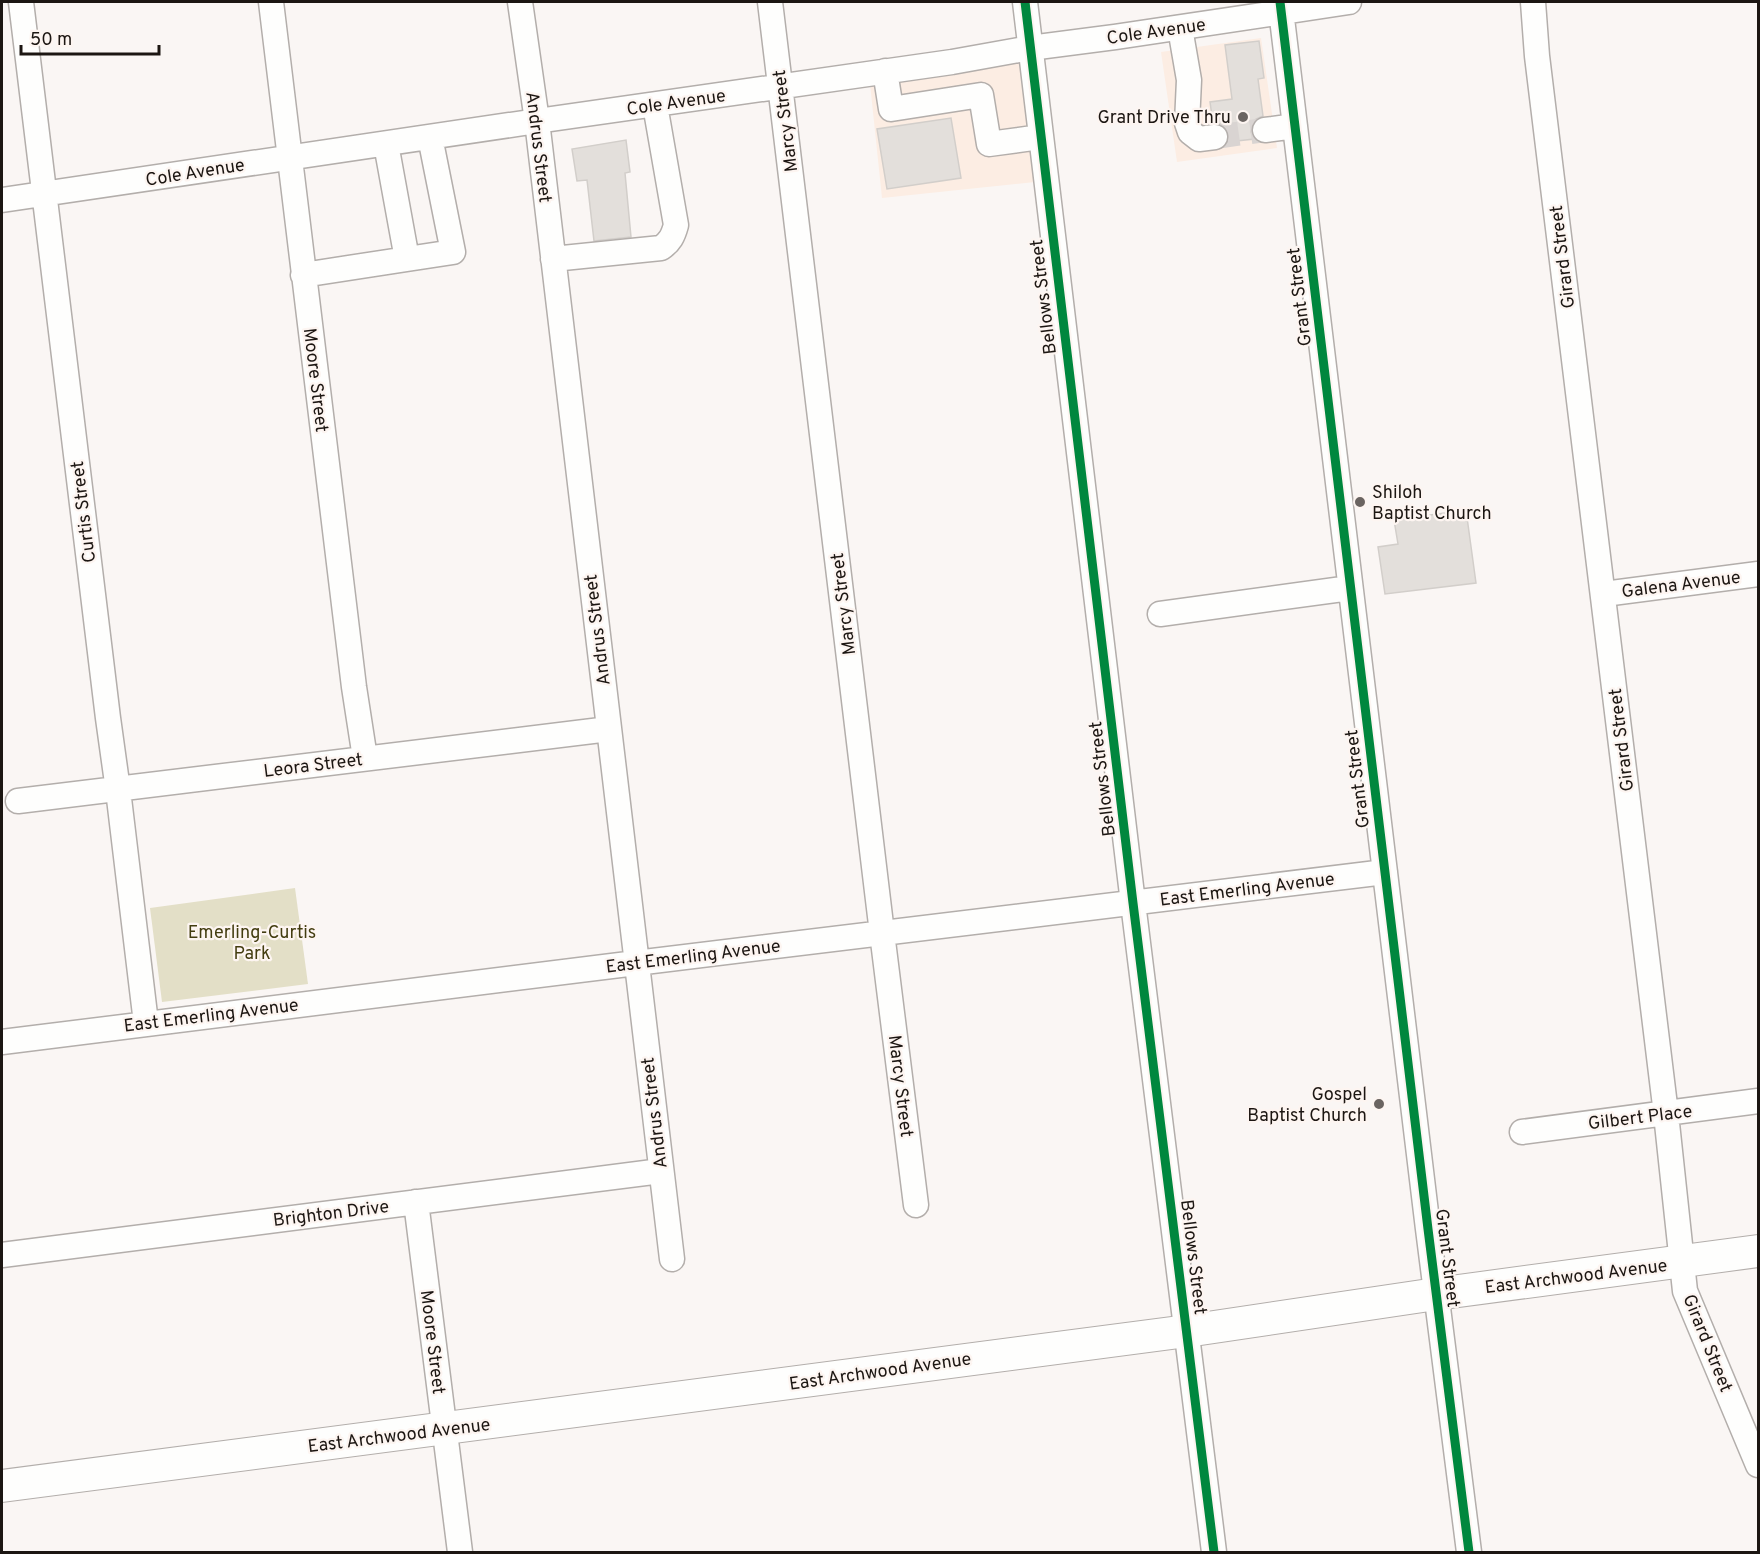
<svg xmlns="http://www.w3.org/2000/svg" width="1760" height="1554" font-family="Overpass,sans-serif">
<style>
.built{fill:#fcede3}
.green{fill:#e3dfc7}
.building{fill:#e3dfdb;stroke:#d2ceca;stroke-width:1.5}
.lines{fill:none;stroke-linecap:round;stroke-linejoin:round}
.minor-tunnel{stroke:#d9d4d2;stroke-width:24;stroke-dasharray:24 12;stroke-linecap:butt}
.minor-casing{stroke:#b3aeab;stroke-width:27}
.major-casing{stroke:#b3aeab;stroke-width:34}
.minor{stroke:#fefefd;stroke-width:24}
.major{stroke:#fefefd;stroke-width:32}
.cycleway-casing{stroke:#fdf5f1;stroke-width:13}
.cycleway{stroke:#00873e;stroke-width:9}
.poi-dot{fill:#6a6461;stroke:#fdf5f1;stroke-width:2}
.labels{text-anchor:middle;stroke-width:4.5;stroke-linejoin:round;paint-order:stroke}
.street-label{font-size:18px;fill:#1c1612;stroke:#fdf5f1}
.poi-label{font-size:18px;fill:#1c1612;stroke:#fdf5f1;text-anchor:end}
.park-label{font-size:18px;fill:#433d10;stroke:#fdf5f1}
</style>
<rect width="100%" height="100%" fill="#faf6f4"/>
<path class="built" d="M1261 38 1277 148 1177 162 1161 52Z
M1030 48 1045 181 882 198 869 74Z"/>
<path class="green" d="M295 888 308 984 162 1002 150 908Z"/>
<path class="building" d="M1259 41 1264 78 1258 79 1263 116 1256 119 1252 125 1251 132 1254 139 1228 142 1229 135 1226 128 1220 124 1213 123 1210 102 1232 99 1225 45Z
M951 118 961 178 887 189 877 129Z
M626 140 630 172 625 173 631 237 594 241 587 180 577 181 572 149Z
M1466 510 1476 583 1385 594 1378 547 1398 544 1394 520Z"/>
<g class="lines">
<path class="minor-tunnel" d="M1215 137 1265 130"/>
<defs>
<path id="minor" d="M21 2 108 718 118 790 146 1023
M271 2 354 687 365 758
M520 2 537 121 672 1259
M770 2 882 933 916 1205
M1025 2 1133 903 1214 1552
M1280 2 1428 1229 1469 1552
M1533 2 1537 56 1666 1114 1685 1291 1758 1465
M1180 28 1189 80 1187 123 1190 132 1199 139 1215 137
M885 71 891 109 981 95 989 144 1040 137
M1265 130 1295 126
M2 200 537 121 952 62 1030 48 1115 37 1349 2
M407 259 453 252 430 137
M553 259 661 248C670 242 673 236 676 225L655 105
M303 275 407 259 386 144
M1604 594 1758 574
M1160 614 1350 588
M18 801 609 729
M2 1042 636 963 1385 872
M1522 1132 1758 1101
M416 1202 460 1552
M2 1255 661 1171"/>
<path id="major" d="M2 1486 1187 1331 1436 1294 1758 1251"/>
</defs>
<use href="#minor" class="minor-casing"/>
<use href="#major" class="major-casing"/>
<use href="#minor" class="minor"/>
<use href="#major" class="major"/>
<defs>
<path id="cycleway" d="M1025 2 1133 903 1214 1552
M1280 2 1428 1229 1469 1552"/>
</defs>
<use href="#cycleway" class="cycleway-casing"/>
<use href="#cycleway" class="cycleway"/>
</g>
<g class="poi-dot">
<circle cx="1243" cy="117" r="6"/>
<circle cx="1360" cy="502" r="6"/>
<circle cx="1379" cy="1104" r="6"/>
</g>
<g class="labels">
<g class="street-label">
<text transform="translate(1156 31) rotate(-8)" y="6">Cole Avenue</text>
<text transform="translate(676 102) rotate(-8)" y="6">Cole Avenue</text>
<text transform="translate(785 121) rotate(-97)" y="6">Marcy Street</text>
<text transform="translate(539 147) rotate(83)" y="6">Andrus Street</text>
<text transform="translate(195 172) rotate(-9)" y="6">Cole Avenue</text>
<text transform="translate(1562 257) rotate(-97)" y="6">Girard Street</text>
<text transform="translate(1043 297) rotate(-97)" y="6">Bellows Street</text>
<text transform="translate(1299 297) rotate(-97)" y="6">Grant Street</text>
<text transform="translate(316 380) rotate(83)" y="6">Moore Street</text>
<text transform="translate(83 512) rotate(-97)" y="6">Curtis Street</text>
<text transform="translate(1681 584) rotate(-7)" y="6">Galena Avenue</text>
<text transform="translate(843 604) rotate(-97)" y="6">Marcy Street</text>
<text transform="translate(597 630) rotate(-97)" y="6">Andrus Street</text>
<text transform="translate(1621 740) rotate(-97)" y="6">Girard Street</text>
<text transform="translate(313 765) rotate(-7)" y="6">Leora Street</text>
<text transform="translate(1102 779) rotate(-97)" y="6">Bellows Street</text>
<text transform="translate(1357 779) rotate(-97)" y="6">Grant Street</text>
<text transform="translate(1247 889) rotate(-7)" y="6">East Emerling Avenue</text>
<text transform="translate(693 956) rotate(-7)" y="6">East Emerling Avenue</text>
<text transform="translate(211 1015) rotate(-7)" y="6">East Emerling Avenue</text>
<text transform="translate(901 1086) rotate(83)" y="6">Marcy Street</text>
<text transform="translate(654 1113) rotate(-97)" y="6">Andrus Street</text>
<text transform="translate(1640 1117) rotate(-7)" y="6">Gilbert Place</text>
<text transform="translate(331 1213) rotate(-7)" y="6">Brighton Drive</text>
<text transform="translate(1194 1257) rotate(83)" y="6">Bellows Street</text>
<text transform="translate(1448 1258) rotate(83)" y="6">Grant Street</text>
<text transform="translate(1576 1276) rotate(-7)" y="6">East Archwood Avenue</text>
<text transform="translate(433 1342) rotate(83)" y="6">Moore Street</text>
<text transform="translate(1708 1343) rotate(68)" y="6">Girard Street</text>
<text transform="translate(880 1371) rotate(-8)" y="6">East Archwood Avenue</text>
<text transform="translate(399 1435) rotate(-7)" y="6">East Archwood Avenue</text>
</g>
<g class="poi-label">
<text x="1231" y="123">Grant Drive Thru</text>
<text x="1372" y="498" text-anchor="start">Shiloh<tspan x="1372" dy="21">Baptist Church</tspan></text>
<text x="1367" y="1100">Gospel<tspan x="1367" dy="21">Baptist Church</tspan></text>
</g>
<g class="park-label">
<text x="252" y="938">Emerling-Curtis<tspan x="252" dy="21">Park</tspan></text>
</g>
</g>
<rect width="1760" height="1554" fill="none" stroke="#1c1612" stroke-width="6"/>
<path d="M21 45v9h138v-9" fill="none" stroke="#1c1612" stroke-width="3"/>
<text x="30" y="45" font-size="18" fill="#1c1612" stroke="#fdf5f1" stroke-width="4.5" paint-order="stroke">50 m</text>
</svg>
